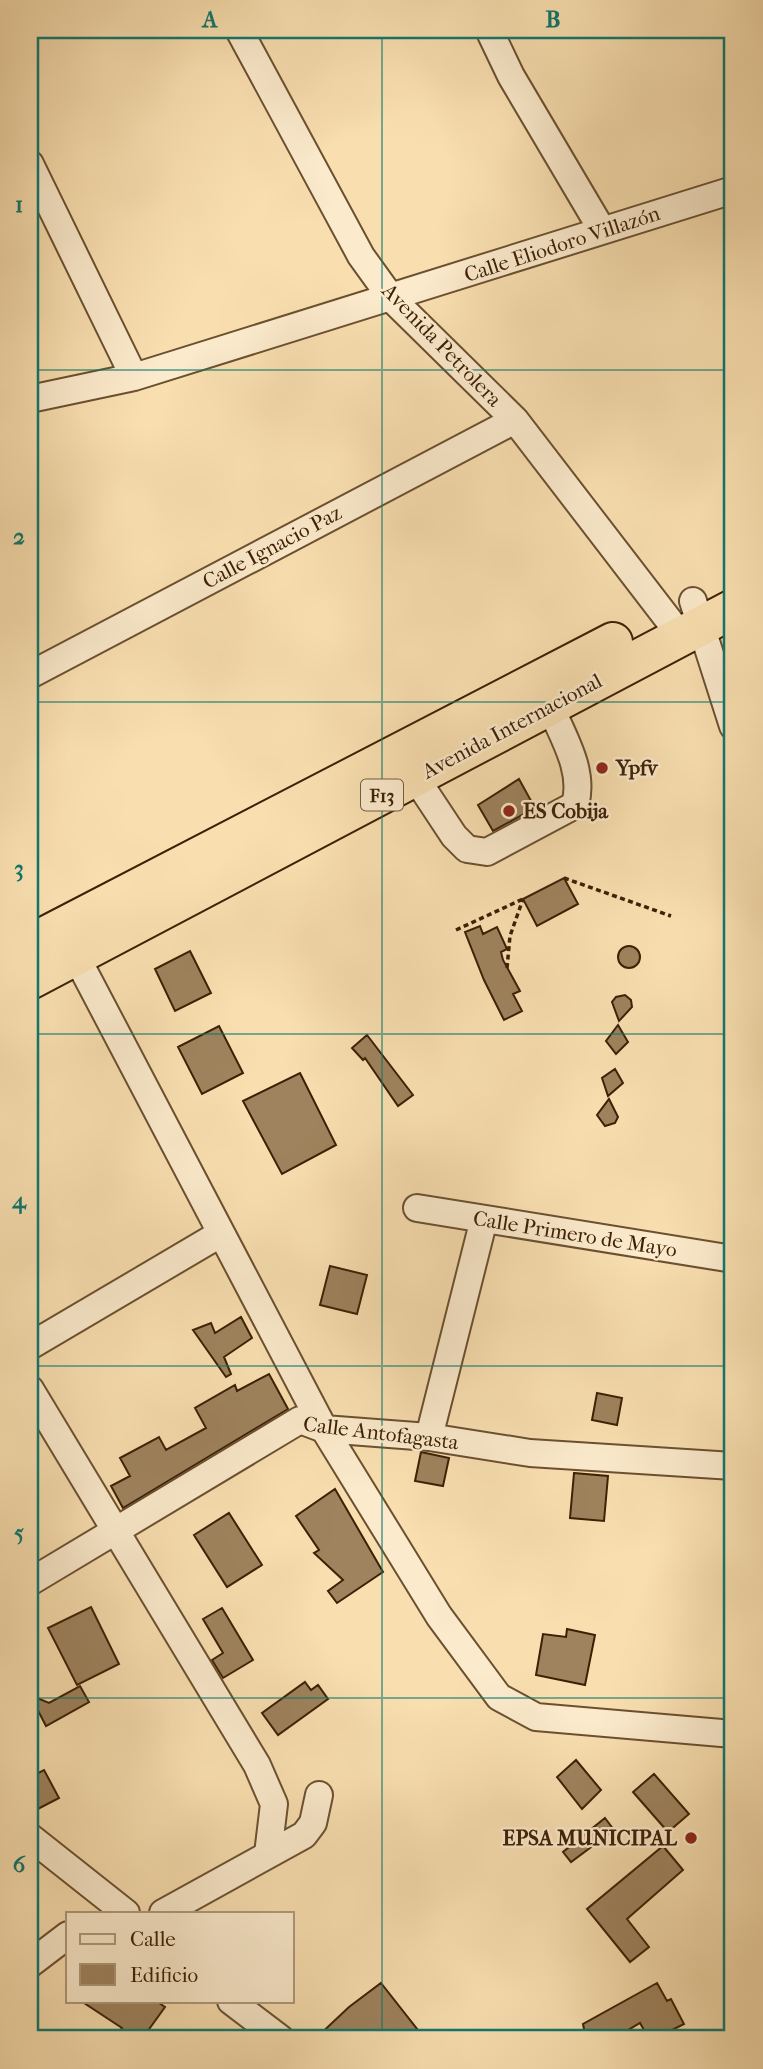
<svg xmlns="http://www.w3.org/2000/svg" width="763" height="2069" font-family="'IM FELL French Canon',serif">
<style>
.building{fill:#9e835e;stroke:#3c2005;stroke-width:2}
.lines{fill:none;stroke-linecap:round;stroke-linejoin:round}
.minor-casing{stroke:#6b5030;stroke-width:30}
.highway-casing{stroke:#3c2005;stroke-width:42}
.path{stroke:#3c2005;stroke-width:3.5;stroke-dasharray:5 3.5;stroke-linecap:butt}
.minor{stroke:#fbeacc;stroke-width:26}
.highway{stroke:#f9dfb0;stroke-width:38}
.grid{fill:none;stroke:#0f766e;stroke-width:2;stroke-opacity:0.55}
.poi-dot{fill:#8f2418;stroke:#fbeacc;stroke-width:2.5}
.labels{text-anchor:middle;stroke-width:5;stroke-linejoin:round;paint-order:stroke}
.shield{fill:#fbeacc;stroke:#755d41;stroke-width:2}
.shield-label{font-size:19px;font-weight:bold;fill:#3c2005}
.street-label{font-size:21px;fill:#3c2005;stroke:#fbeacc}
.poi-label{font-size:21px;font-weight:bold;fill:#3c2005;stroke:#fbeacc;text-anchor:start}
.neatline{fill:none;stroke:#0f766e;stroke-width:2.5}
.grid-label{font-size:23px;text-anchor:middle;font-weight:bold;fill:#0f766e}
</style>
<rect width="100%" height="100%" fill="#f9dfb0"/>
<filter id="stains"><feTurbulence type="fractalNoise" baseFrequency=".00286" numOctaves="4"/><feColorMatrix values="0 0 0 0 .2 0 0 0 0 .09 0 0 0 0 .02 0 0 0 .5 -.17"/></filter>
<radialGradient id="worn" r=".72"><stop offset=".6" stop-color="#630" stop-opacity="0"/><stop offset="1" stop-color="#630" stop-opacity=".3"/></radialGradient>
<path class="building" d="M519 779 535 808 493 831 478 805Z
M564 878 578 904 537 926 523 899Z
M480 926 483 934 497 927 507 949 501 952 503 960 520 991 513 994 522 1011 504 1020 484 980 465 932Z
M618 957a11 11 0 1 1 22 0a11 11 0 1 1-22 0Z
M190 951 211 993 175 1011 155 969Z
M625 995 631 1000 632 1007 619 1021 612 1002 616 997Z
M618 1025 628 1042 616 1054 606 1041Z
M219 1026 243 1073 202 1094 178 1047Z
M367 1035 413 1095 398 1106 365 1058 363 1060 352 1048Z
M615 1069 623 1083 608 1096 602 1078Z
M300 1073 336 1145 282 1174 243 1101Z
M609 1099 618 1117 615 1123 605 1126 597 1115Z
M330 1266 367 1275 357 1314 320 1305Z
M241 1317 252 1338 224 1357 231 1374 226 1377 193 1330 211 1323 215 1333Z
M269 1374 288 1409 123 1508 111 1486 130 1476 120 1458 159 1437 166 1450 206 1428 195 1408 235 1385 237 1391Z
M597 1393 622 1398 617 1425 592 1420Z
M421 1452 449 1458 443 1486 415 1481Z
M574 1473 608 1476 604 1521 570 1518Z
M335 1489 383 1572 337 1603 328 1591 343 1580 314 1553 319 1550 296 1516Z
M229 1513 262 1565 227 1587 194 1535Z
M91 1607 119 1664 77 1685 48 1628Z
M222 1608 253 1660 223 1678 212 1660 223 1653 203 1619Z
M567 1629 595 1635 585 1685 536 1675 543 1634 566 1637Z
M305 1682 311 1690 318 1685 328 1699 278 1735 262 1713Z
M80 1686 89 1702 46 1726 30 1695 49 1703Z
M576 1760 601 1790 582 1809 557 1777Z
M44 1770 59 1798 30 1813V1777Z
M654 1774 689 1814 668 1832 633 1792Z
M605 1818 614 1830 571 1862 563 1852Z
M663 1846 683 1870 627 1919 649 1947 630 1962 587 1909Z
M381 1983 425 2039H315L349 2007Z
M657 1983 667 2001 671 1999 684 2024 654 2039H649L640 2023 613 2039H586L583 2024Z
M81 2001H156L165 2007 142 2039H131L120 2031 122 2028Z"/>
<g class="lines">
<defs>
<path id="minor" d="M239 30 361 256 392 299 515 420 681 636
M489 30 511 76 602 230
M30 164 134 377
M30 399 134 377 733 190
M693 601 733 726
M30 675 515 420
M415 777 454 836 467 849 487 852 575 805C585 771 563 737 550 706
M68 941 324 1429 439 1616 499 1697 536 1717 733 1734
M417 1208 733 1259
M30 1346 220 1234
M30 1389 257 1765 274 1804 268 1854
M429 1437 484 1219
M30 1582 300 1420 324 1429 429 1437 530 1453 733 1466
M30 1837 126 1913
M163 1913 304 1835 313 1823 319 1795
M30 1964 68 1935
M231 2001 281 2039"/>
<path id="highway" d="M30 944 613 642
M30 980 733 609"/>
</defs>
<use href="#minor" class="minor-casing"/>
<use href="#highway" class="highway-casing"/>
<path class="path" d="M564 878 671 916
M456 930 523 899
M507 968 510 936 523 899"/>
<use href="#minor" class="minor"/>
<use href="#highway" class="highway"/>
</g>
<path class="grid" d="M382 30V2039M30 370H733M30 702H733M30 1034H733M30 1366H733M30 1698H733"/>
<g class="poi-dot">
<circle cx="602" cy="768" r="7"/>
<circle cx="509" cy="811" r="7"/>
<circle cx="691" cy="1838" r="7"/>
</g>
<g class="labels">
<rect class="shield" x="361" y="779.5" width="42" height="31" rx="5"/>
<g class="shield-label">
<text x="382" y="802">F13</text>
</g>
<g class="street-label">
<text transform="translate(562 244) rotate(-18)" y="7">Calle Eliodoro Villazón</text>
<text transform="translate(442 345) rotate(46)" y="7">Avenida Petrolera</text>
<text transform="translate(272 547) rotate(-28)" y="7">Calle Ignacio Paz</text>
<text transform="translate(512 726) rotate(-28)" y="7">Avenida Internacional</text>
<text transform="translate(575 1234) rotate(9)" y="7">Calle Primero de Mayo</text>
<text transform="translate(381 1433) rotate(7)" y="7">Calle Antofagasta</text>
</g>
<g class="poi-label">
<text x="616" y="775">Ypfv</text>
<text x="523" y="818">ES Cobija</text>
<text x="677" y="1845" text-anchor="end">EPSA MUNICIPAL</text>
</g>
</g>
<rect width="763" height="2069" fill="none" stroke="#f9dfb0" stroke-width="77"/>
<rect x="66" y="1912" width="228" height="91" fill="#fbeacc" stroke="#af997c" stroke-width="2"/>
<rect x="80" y="1934" width="35" height="10" fill="#fbeacc" stroke="#af997c" stroke-width="2"/>
<text x="130" y="1946" font-size="21" fill="#3c2005">Calle</text>
<rect x="80" y="1964" width="35" height="21" fill="#9e835e" stroke="#af997c" stroke-width="2"/>
<text x="130" y="1982" font-size="21" fill="#3c2005">Edificio</text>
<rect x="38" y="38" width="686" height="1992" class="neatline"/>
<g class="grid-label">
<text x="210" y="27">A</text>
<text x="553" y="27">B</text>
<text x="19" y="212">1</text>
<text x="19" y="544">2</text>
<text x="19" y="876">3</text>
<text x="19" y="1208">4</text>
<text x="19" y="1540">5</text>
<text x="19" y="1872">6</text>
</g>
<rect width="100%" height="100%" filter="url(#stains)"/>
<rect width="100%" height="100%" fill="url(#worn)"/>
</svg>
